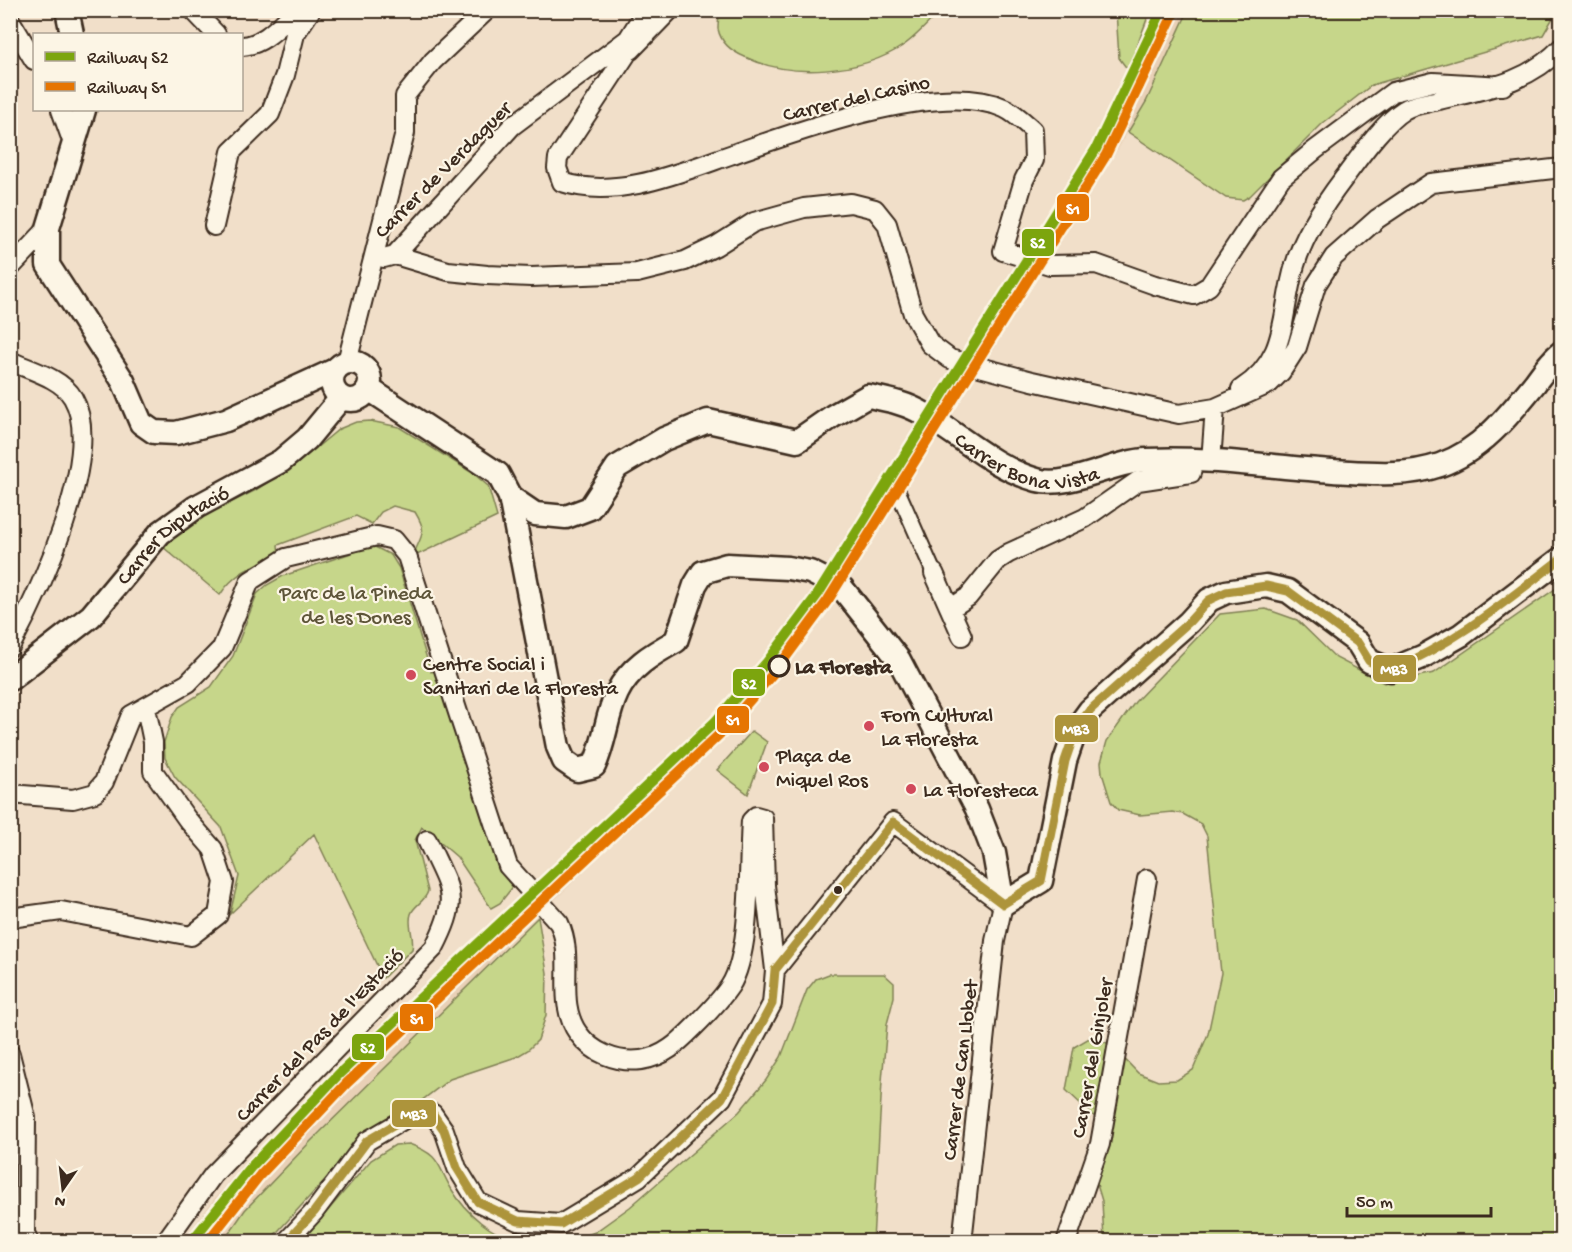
<svg xmlns="http://www.w3.org/2000/svg" width="1572" height="1252" font-family="'Gochi Hand',sans-serif">
<style>
.built{fill:#e9d0b6}
.green{fill:#c6d68a;stroke:#808054;stroke-width:1.5}
.lines{fill:none;stroke-linecap:round;stroke-linejoin:round}
.pedestrian-casing{stroke:#3b2a1e;stroke-width:18}
.minor-casing{stroke:#3b2a1e;stroke-width:22}
.tertiary-casing{stroke:#3b2a1e;stroke-width:27}
.pedestrian{stroke:#fcf5e5;stroke-width:14}
.minor{stroke:#fcf5e5;stroke-width:18}
.tertiary{stroke:#fcf5e5;stroke-width:22}
.bus-1-casing{stroke:#fcf5e5;stroke-width:14}
.bus-1{stroke:#ad943b;stroke-width:9}
.rail-1-casing{stroke:#fcf5e5;stroke-width:15}
.rail-2-casing{stroke:#fcf5e5;stroke-width:15}
.rail-1{stroke:#7ca50e;stroke-width:10}
.rail-2{stroke:#e67502;stroke-width:10}
.stop-dot{fill:#fcf5e5;stroke:#3b2a1e;stroke-width:3}
.poi-dot{fill:#d1495b;stroke:#fcf5e5;stroke-width:2}
.bus-dot{fill:#3b2a1e;stroke:#fcf5e5;stroke-width:2}
.labels{text-anchor:middle;stroke-width:4.5;stroke-linejoin:round;paint-order:stroke}
.street-label{font-size:21px;fill:#3b2a1e;stroke:#fcf5e5}
.park-label{font-size:21px;fill:#5e5539;stroke:#fcf5e5}
.poi-label{font-size:21px;fill:#3b2a1e;stroke:#fcf5e5;text-anchor:start}
.stop-label{font-size:21px;font-weight:bold;fill:#3b2a1e;stroke:#fcf5e5;text-anchor:start}
.line-badge{stroke:#fcf5e5;stroke-width:2}
.badge-label{font-size:16px;text-anchor:middle;font-weight:bold;fill:#fff}
</style>
<rect width="100%" height="100%" fill="#f1dfc9"/>
<filter id="ink" filterUnits="userSpaceOnUse"><feTurbulence type="fractalNoise" baseFrequency=".0167" numOctaves="2"/><feDisplacementMap in="SourceGraphic" scale="12" xChannelSelector="R" yChannelSelector="G"/><feConvolveMatrix kernelMatrix="1 2 1 2 8 2 1 2 1" color-interpolation-filters="sRGB"/></filter>
<g filter="url(#ink)">
<path class="built" d="M1150 11H1188L1146 102 1112 159 1091 147 1128 70Z
M816 591 829 601 792 656 738 720 311 1140 245 1210 223 1241 182 1242 214 1199 296 1112 534 882 721 710Z"/>
<path class="green" d="M719 11V10L940 11C929 22 917 36 904 45 861 74 791 79 745 57 733 52 721 43 718 29 718 23 719 16 719 11Z
M1116 11H1150L1128 70 1119 58Z
M1188 11V10L1557 11 1543 35 1372 85 1323 123 1250 196 1243 200 1226 198 1128 132 1146 102Z
M370 421 399 427 474 474 488 486 497 517 417 555 415 551C424 532 426 530 415 512L393 506 381 512 372 524 356 516 278 545 279 554C255 565 235 572 220 595L163 547 177 533 198 519 254 491 298 463 339 429 356 422Z
M375 547 391 555 399 568 431 672 437 671 515 884 500 903 491 908 457 857 422 827 415 840 428 891C425 902 414 905 411 914 407 926 415 937 412 949L383 978 314 834 230 914 239 876 221 827 175 777 165 758 164 742 172 717 179 707 211 687 233 656 257 594 267 585 283 576 366 548Z
M1561 585V1241H1104L1102 1201 1096 1181V1118L1066 1090 1074 1047 1091 1037 1110 1044 1138 1073 1158 1081 1177 1080 1193 1070 1208 1034 1221 973 1207 836 1201 824 1183 814 1173 812 1140 815 1118 810 1111 802 1102 773 1101 762 1107 741 1135 702 1220 614 1266 609 1297 620 1336 658 1384 683 1434 673Z
M752 731 767 742 748 794 717 770Z
M538 917 547 973 546 1015 538 1040 528 1050 516 1057 450 1079 417 1104 369 1129 357 1138 342 1161 269 1241 223 1242 245 1210 311 1141Z
M829 974H884L894 983V997L887 1024 882 1081 873 1241H571L595 1232 630 1207 739 1112 766 1080 781 1057 807 990 816 979Z
M409 1144C441 1155 437 1165 452 1190 466 1213 492 1236 519 1241L301 1242 371 1160 395 1145Z"/>
<g class="lines">
<defs>
<path id="pedestrian" d="M896 487 934 573"/>
<path id="minor" d="M193 10 216 34
M10 20 34 60
M628 39 626 55 558 158 557 168 562 182C616 200 679 173 730 155 796 132 938 79 1004 108 1015 113 1024 122 1033 130L1034 160 1024 180 1003 251 1050 265 1096 264 1155 285 1194 295 1209 286 1281 178 1315 150 1393 92 1433 82 1503 86
M242 46C264 45 280 25 297 10
M631 50 670 10
M61 110 74 146
M214 226 231 152 270 114 285 75 295 34 311 10
M395 255 448 271 487 275 531 277 637 273 685 261 716 246 754 222 804 208 851 203 875 209 887 224 913 314 930 344 950 359 1032 381 1179 414 1215 408 1269 384 1281 372 1297 347 1316 285 1334 257 1377 219 1431 183 1562 168
M384 258 395 255 512 126 628 39 646 10
M10 268 48 228
M10 361C30 370 62 378 73 398 105 453 38 595 10 647
M347 362 405 133V96L433 61 487 10
M1241 389C1290 358 1280 313 1295 265 1304 234 1325 203 1344 178 1359 158 1383 123 1404 110 1413 104 1428 103 1439 100 1485 89 1527 84 1562 47
M1211 461 1215 408
M934 573 962 636
M950 609 968 597 998 560 1009 553 1085 518 1138 481 1191 473 1193 461
M10 794 73 799 95 793 104 782 131 715 188 683 222 648 250 581 286 558 377 536 394 540 407 556 508 866 559 923C576 959 555 1001 578 1033 592 1053 617 1063 641 1060 664 1057 678 1043 694 1027 706 1015 720 1001 730 986 752 952 748 863 751 821L756 816 763 818 765 885 775 970 772 1004 722 1098 639 1177 561 1224 518 1221 478 1202 457 1168 444 1130 433 1114 415 1113 367 1141 314 1212 286 1242
M10 918 61 911 191 936 218 915 224 882 213 849 187 819 153 771V742L146 708
M775 970 893 822 1003 904 995 941 962 1242
M10 1054 26 1118 25 1233 29 1242
M165 1242 213 1175 434 948C461 895 450 891 427 840
M1066 1242 1100 1144 1147 879"/>
<g id="tertiary">
<path d="M67 10 72 34"/>
<path d="M84 110 48 228V265L123 381 141 423 154 432 176 433 226 420 335 370"/>
<circle cx="351" cy="381" r="19"/>
<path d="M369 389 498 474 510 497 558 747 564 761 577 770 594 766C605 743 606 716 617 693 629 668 652 654 676 641L695 585 703 572 727 565 788 568 810 572 842 588 899 660 977 809 994 853 1003 904 1041 881 1065 761 1076 729 1090 710 1189 622 1209 600 1226 592 1266 586 1288 591 1358 643 1369 661 1391 670 1422 657 1461 635 1562 558"/>
<path id="s1" d="M510 497 535 514 566 517 590 508 617 467 664 439 708 421 797 441 833 416 868 396C888 400 906 403 924 414 961 436 994 468 1037 480 1068 489 1114 461 1147 460 1209 457 1272 467 1333 471 1370 473 1405 477 1440 465 1481 451 1510 414 1535 383 1543 372 1551 360 1562 352"/>
<path id="s2" d="M10 679 91 616 160 533 196 507 281 461 307 439 341 398"/>
</g>
</defs>
<use href="#pedestrian" class="pedestrian-casing"/>
<use href="#minor" class="minor-casing"/>
<use href="#tertiary" class="tertiary-casing"/>
<use href="#pedestrian" class="pedestrian"/>
<use href="#minor" class="minor"/>
<use href="#tertiary" class="tertiary"/>
<defs>
<path id="bus-1" d="M893 822 1003 904
M1003 904 1041 881 1065 761 1076 729 1090 710 1189 622 1209 600 1226 592 1266 586 1288 591 1358 643 1369 661 1391 670C1456 643 1506 601 1562 558
M775 970 893 822
M286 1242 314 1212 367 1141 415 1113 433 1114 444 1130 457 1168 478 1202 518 1221 561 1224 639 1177 722 1098 772 1004 775 970"/>
</defs>
<use href="#bus-1" class="bus-1-casing"/>
<use href="#bus-1" class="bus-1"/>
<defs>
<path id="rail-1" d="M191 1242 251 1167 339 1074 715 722 767 662 818 594 1096 149 1162 10"/>
<path id="rail-2" d="M207 1242 260 1175 347 1083 723 731 777 669 828 600 1106 155 1173 15"/>
</defs>
<use href="#rail-1" class="rail-1-casing"/>
<use href="#rail-2" class="rail-2-casing"/>
<use href="#rail-1" class="rail-1"/>
<use href="#rail-2" class="rail-2"/>
</g>
</g>
<circle class="stop-dot" cx="779" cy="666" r="10"/>
<g class="poi-dot">
<circle cx="411" cy="675" r="6"/>
<circle cx="869" cy="726" r="6"/>
<circle cx="764" cy="767" r="6"/>
<circle cx="911" cy="789" r="6"/>
</g>
<circle class="bus-dot" cx="838" cy="890" r="5"/>
<g class="labels">
<g class="street-label">
<text transform="translate(856 97) rotate(-13)" y="7">Carrer del Casino</text>
<text transform="translate(442 169) rotate(-45)" y="7">Carrer de Verdaguer</text>
<text dy="7" stroke="none"><textPath href="#s1" startOffset="590">Carrer Bona Vista</textPath></text>
<text dy="7" stroke="none"><textPath href="#s2" startOffset="219">Carrer Diputació</textPath></text>
<text transform="translate(319 1034) rotate(-46)" y="7">Carrer del Pas de l'Estació</text>
<text transform="translate(1091 1058) rotate(-80)" y="7">Carrer del Ginjoler</text>
<text transform="translate(959 1070) rotate(-83)" y="7">Carrer de Can Llobet</text>
</g>
<g class="park-label">
<text x="356" y="599">Parc de la Pineda<tspan x="356" dy="24">de les Dones</tspan></text>
</g>
<g class="poi-label">
<text x="423" y="670">Centre Social i<tspan x="423" dy="24">Sanitari de la Floresta</tspan></text>
<text x="881" y="721">Forn Cultural<tspan x="881" dy="24">La Floresta</tspan></text>
<text x="776" y="762">Plaça de<tspan x="776" dy="24">Miquel Ros</tspan></text>
<text x="923" y="796">La Floresteca</text>
</g>
<g class="stop-label">
<text x="795" y="673">La Floresta</text>
</g>
</g>
<g class="line-badge">
<rect x="1056" y="193" width="34" height="29" rx="6" fill="#e67502"/>
<rect x="1021" y="228" width="34" height="29" rx="6" fill="#7ca50e"/>
<rect x="1372" y="654" width="45" height="29" rx="6" fill="#ad943b"/>
<rect x="732" y="668" width="34" height="29" rx="6" fill="#7ca50e"/>
<rect x="716" y="705" width="34" height="29" rx="6" fill="#e67502"/>
<rect x="1054" y="714" width="45" height="29" rx="6" fill="#ad943b"/>
<rect x="399" y="1003" width="35" height="29" rx="6" fill="#e67502"/>
<rect x="351" y="1033" width="34" height="28" rx="6" fill="#7ca50e"/>
<rect x="391" y="1099" width="46" height="29" rx="6" fill="#ad943b"/>
</g>
<g class="badge-label">
<text x="1073" y="214">S1</text>
<text x="1038" y="248">S2</text>
<text x="1394" y="674">MB3</text>
<text x="749" y="689">S2</text>
<text x="733" y="725">S1</text>
<text x="1076" y="734">MB3</text>
<text x="417" y="1024">S1</text>
<text x="368" y="1053">S2</text>
<text x="414" y="1119">MB3</text>
</g>
<rect width="1572" height="1252" fill="none" stroke="#fcf5e5" stroke-width="36"/>
<rect x="18" y="18" width="1536" height="1216" fill="none" stroke="#3b2a1e" stroke-width="2" filter="url(#ink)"/>
<rect x="33" y="33" width="210" height="78" fill="#fcf5e5" stroke="#afa495" stroke-width="1.5"/>
<rect x="45" y="52" width="30" height="9" fill="#7ca50e" stroke="#afa495" stroke-width="1.5"/>
<text x="87" y="63" font-size="18" fill="#3b2a1e">Railway S2</text>
<rect x="45" y="82" width="30" height="9" fill="#e67502" stroke="#afa495" stroke-width="1.5"/>
<text x="87" y="93" font-size="18" fill="#3b2a1e">Railway S1</text>
<g transform="translate(63 1189) rotate(194)" stroke="#fcf5e5" stroke-width="4.5" paint-order="stroke">
<path d="M0-4.5L10 22L0 15L-10 22Z" fill="#3b2a1e"/>
<text y="-9" font-size="16" font-weight="bold" text-anchor="middle" fill="#3b2a1e">N</text>
</g>
<path d="M1347 1207v9h144v-9" fill="none" stroke="#3b2a1e" stroke-width="3"/>
<text x="1356" y="1207" font-size="18" fill="#3b2a1e" stroke="#fcf5e5" stroke-width="4.5" paint-order="stroke">50 m</text>
</svg>
